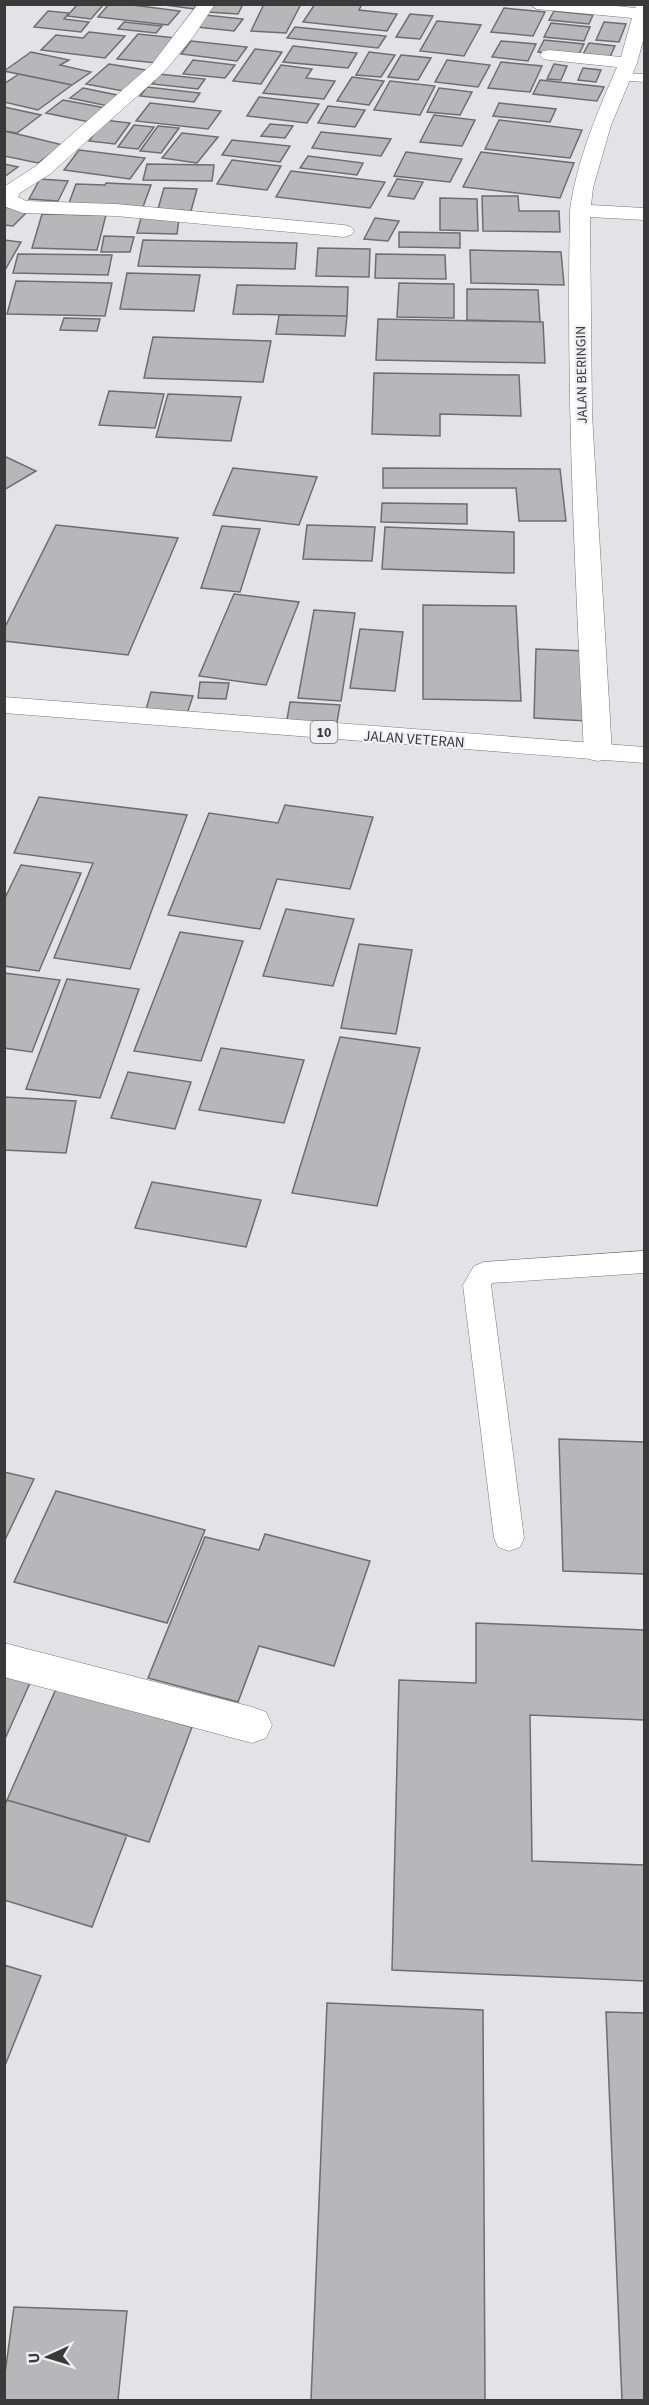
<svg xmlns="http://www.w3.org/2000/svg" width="649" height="2405" font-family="'Source Sans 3',sans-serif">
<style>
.building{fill:#b7b6b9;stroke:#6e6d71;stroke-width:1.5}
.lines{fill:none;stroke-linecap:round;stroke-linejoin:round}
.lane-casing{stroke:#777679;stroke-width:1}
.street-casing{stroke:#777679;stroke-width:1}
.highway-casing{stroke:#777679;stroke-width:1}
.lane{fill:#fff;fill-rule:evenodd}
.street{fill:#fff;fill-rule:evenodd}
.highway{fill:#fff;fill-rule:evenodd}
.labels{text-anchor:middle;stroke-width:4.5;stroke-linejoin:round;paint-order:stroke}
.far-street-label{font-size:14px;fill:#3a3a3b;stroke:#f0eff3}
.shield{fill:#f0eff3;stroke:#717072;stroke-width:1.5}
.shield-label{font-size:14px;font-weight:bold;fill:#3a3a3b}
.street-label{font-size:15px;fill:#3a3a3b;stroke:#f0eff3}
</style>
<rect width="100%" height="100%" fill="#e3e2e6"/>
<path class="building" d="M78 4H104L91 19 67 16Z
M109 4H124L180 11 168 25 98 17Z
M158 4H198L194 9Z
M211 4H243L238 14 208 12Z
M264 4H301L286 33 251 31Z
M315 4H362L359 10 397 14 387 31 303 22Z
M504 8 545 12 533 36 491 32Z
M48 11 69 13 64 19 89 22 81 32 34 27Z
M554 11 593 15 589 24 549 20Z
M410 14 433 16 420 39 396 37Z
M205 15 243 19 234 31 196 27Z
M437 21 481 25 464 56 420 51Z
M124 22 162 26 156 33 118 29Z
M604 22 626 24 619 42 596 40Z
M551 23 590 27 584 41 544 37Z
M295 27 386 36 378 48 287 38Z
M89 32 125 36 105 58 41 50 56 35 83 38Z
M138 34 177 38 157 63 117 59Z
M544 40 584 44 578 56 538 52Z
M191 41 247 47 237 61 181 54Z
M501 41 536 44 528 61 492 57Z
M589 43 615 46 609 59 582 56Z
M293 46 357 53 348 68 283 62Z
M255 49 282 52 261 84 233 81Z
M31 52 69 60 60 65 91 72 72 85 4 71Z
M369 52 395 55 381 77 356 75Z
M401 55 431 58 418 80 388 77Z
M193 60 235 65 225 78 183 74Z
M447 60 490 65 478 87 435 82Z
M501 62 542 66 530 92 488 88Z
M109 64 146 70 123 91 86 84Z
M554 64 567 66 561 80 547 79Z
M281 65 312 69 306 78 335 81 324 99 263 93Z
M583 68 601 70 596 82 578 80Z
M19 74 72 85 38 110 4 102V84Z
M159 74 205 79 198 89 152 84Z
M352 77 384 81 369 105 337 101Z
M540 80 604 87 597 101 533 94Z
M390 81 435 86 420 115 374 110Z
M147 87 200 93 194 102 140 96Z
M83 88 122 96 108 106 70 98Z
M439 88 472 92 460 115 427 112Z
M259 97 319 104 307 123 247 116Z
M63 100 111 109 94 123 46 113Z
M150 103 221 111 208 129 136 121Z
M499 103 556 109 550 122 493 116Z
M328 106 365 110 355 127 318 123Z
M4 107 41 115 17 133 4 131Z
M434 115 475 120 462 146 420 142Z
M104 120 130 123 115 144 89 141Z
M499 120 582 130 570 158 485 149Z
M270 124 293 126 285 138 261 136Z
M134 125 154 127 138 149 118 147Z
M158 126 179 128 161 153 140 151Z
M4 131 30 137 63 145 38 163 4 156Z
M321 132 391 139 381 156 312 148Z
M182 133 218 137 197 163 162 158Z
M232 140 290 146 280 162 222 155Z
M79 150 145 158 130 179 64 170Z
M406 152 462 159 450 182 394 176Z
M481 152 574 163 560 198 463 187Z
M308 156 363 163 357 175 300 168Z
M232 160 281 166 267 190 217 184Z
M4 164 18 167 4 177Z
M147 164 214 165 212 181 143 180Z
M291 171 385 182 370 208 276 197Z
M40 179 68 181 58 201 29 199Z
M397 179 423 182 414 199 388 196Z
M106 183 151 185 143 207 69 203 76 184 105 185Z
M164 188 197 189 191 211 158 209Z
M482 196H518L519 211H559L560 232 483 231Z
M440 198 477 199 478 231 440 230Z
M4 207 28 211 13 226 4 225Z
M42 214 106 215 97 250 32 248Z
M141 218 179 219 177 234 137 233Z
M375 218 399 221 388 241 364 239Z
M399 232 460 233V248L399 247Z
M104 236 134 237 130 252H101Z
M4 240 21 242 5 270H4Z
M143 240 297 243 295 269 138 266Z
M318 248 370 249 369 277 316 276Z
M470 250 561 252 564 285 471 283Z
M18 254 112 255 108 275 13 273Z
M376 254 445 255 446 279 375 278Z
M127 273 200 275 194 311 120 309Z
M16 281 112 283 105 316 7 314Z
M399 283 454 284V318L397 317Z
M237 285 348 287 347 316 233 314Z
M467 289 538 290 540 322 467 320Z
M279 315 347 316 345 336 276 334Z
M64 318 100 319 97 331 60 330Z
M378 319 543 322 545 363 376 360Z
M153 337 271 341 263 382 144 378Z
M374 373 519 375 521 416 440 414V436L372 434Z
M109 391 164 394 155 428 99 425Z
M168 394 241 397 231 441 156 437Z
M4 456 36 471 4 490Z
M233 468 317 477 299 525 213 515Z
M383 468 560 469 566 521H519L516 488H383Z
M382 503 467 504V524L381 522Z
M56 525 178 538 128 655 4 641V629Z
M307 525 375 527 372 561 303 559Z
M222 526 260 529 240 592 201 588Z
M385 527 514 532V573L382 569Z
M234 594 299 602 266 685 199 676Z
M423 605 516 606 521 701 423 699Z
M314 610 355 613 341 701 298 698Z
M360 629 403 632 395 691 350 688Z
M536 649 587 651V721L534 718Z
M200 682 229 683 226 699 198 698Z
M151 692 193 696 186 717 145 713Z
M290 702 340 705 336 728 286 725Z
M39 797 187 815 130 969 54 958 93 863 14 853Z
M285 805 373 817 350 889 277 879 260 929 168 915 209 813 278 823Z
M21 865 81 873 39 971 4 966V900Z
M286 909 354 919 333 986 263 976Z
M180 932 243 941 201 1061 134 1051Z
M359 944 412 950 396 1034 341 1028Z
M4 973 60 980 32 1052 4 1048Z
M67 979 139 989 100 1098 26 1089Z
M340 1037 420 1048 377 1206 292 1193Z
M221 1048 304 1060 284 1123 199 1110Z
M128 1072 191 1082 175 1129 111 1118Z
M4 1097 76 1101 66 1153 4 1150Z
M152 1182 261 1200 246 1247 135 1228Z
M559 1439 644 1442V1574L563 1571Z
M4 1472 34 1479 4 1542Z
M56 1491 205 1530 167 1623 14 1582Z
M265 1534 370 1561 334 1666 259 1646 238 1702 148 1678 205 1537 259 1550Z
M476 1623 644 1630V1720L530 1715 532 1861 644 1865V1981L392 1970 399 1680 476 1683Z
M4 1676 30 1683 4 1741Z
M56 1689 192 1727 149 1842 7 1800Z
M7 1800 127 1835 92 1927 4 1900V1807Z
M4 1965 41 1976 4 2068Z
M327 2003 483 2010 485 2400H311Z
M606 2012 644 2013V2400H622Z
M14 2307 127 2311 118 2400H4V2381Z"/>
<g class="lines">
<defs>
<path id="lane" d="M622 73 644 74V82L617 80 615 77 617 74Z
M644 1251V1273L492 1283 491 1285 524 1538 520 1547 509 1551 498 1547 494 1538 463 1285 474 1266 484 1262Z"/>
<path id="street" d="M198 4H215L193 37 164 72 50 174 20 193 18 197 26 201 116 204 344 225 351 227 354 231 351 235 344 237 116 216 23 213 6 207 5 186 36 166 152 64Z
M529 4H597L635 8 638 4H644V37L637 63 611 125 593 188 591 205 644 208V220L590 217 592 414 612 753 608 759 598 761 588 759 584 753C575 572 566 391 570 210 577 160 597 113 617 67L549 60 543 59 540 55 543 51 549 50 621 57 632 18 537 9Z
M4 1643 252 1707 266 1712 272 1725 266 1738 252 1743 4 1677Z"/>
<path id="highway" d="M4 697 644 747V763L4 713Z"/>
</defs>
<use href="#lane" class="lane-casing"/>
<use href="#street" class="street-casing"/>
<use href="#highway" class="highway-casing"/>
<use href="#lane" class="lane"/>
<use href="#street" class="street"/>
<use href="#highway" class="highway"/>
</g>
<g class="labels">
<g class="far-street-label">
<text transform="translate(581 375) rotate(-91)" y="5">JALAN BERINGIN</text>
</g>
<rect class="shield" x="310.5" y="721" width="27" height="22" rx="4.5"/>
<g class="shield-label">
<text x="324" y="737">10</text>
</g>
<g class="street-label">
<text transform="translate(414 739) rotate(4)" y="5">JALAN VETERAN</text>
</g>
</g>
<rect width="649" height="2405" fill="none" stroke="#3a3a3b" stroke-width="12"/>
<g transform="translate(48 2357) rotate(266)" stroke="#f0eff3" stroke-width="4.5" paint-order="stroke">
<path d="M0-4.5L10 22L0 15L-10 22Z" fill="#3a3a3b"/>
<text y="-9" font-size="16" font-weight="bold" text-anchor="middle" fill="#3a3a3b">U</text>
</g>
</svg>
